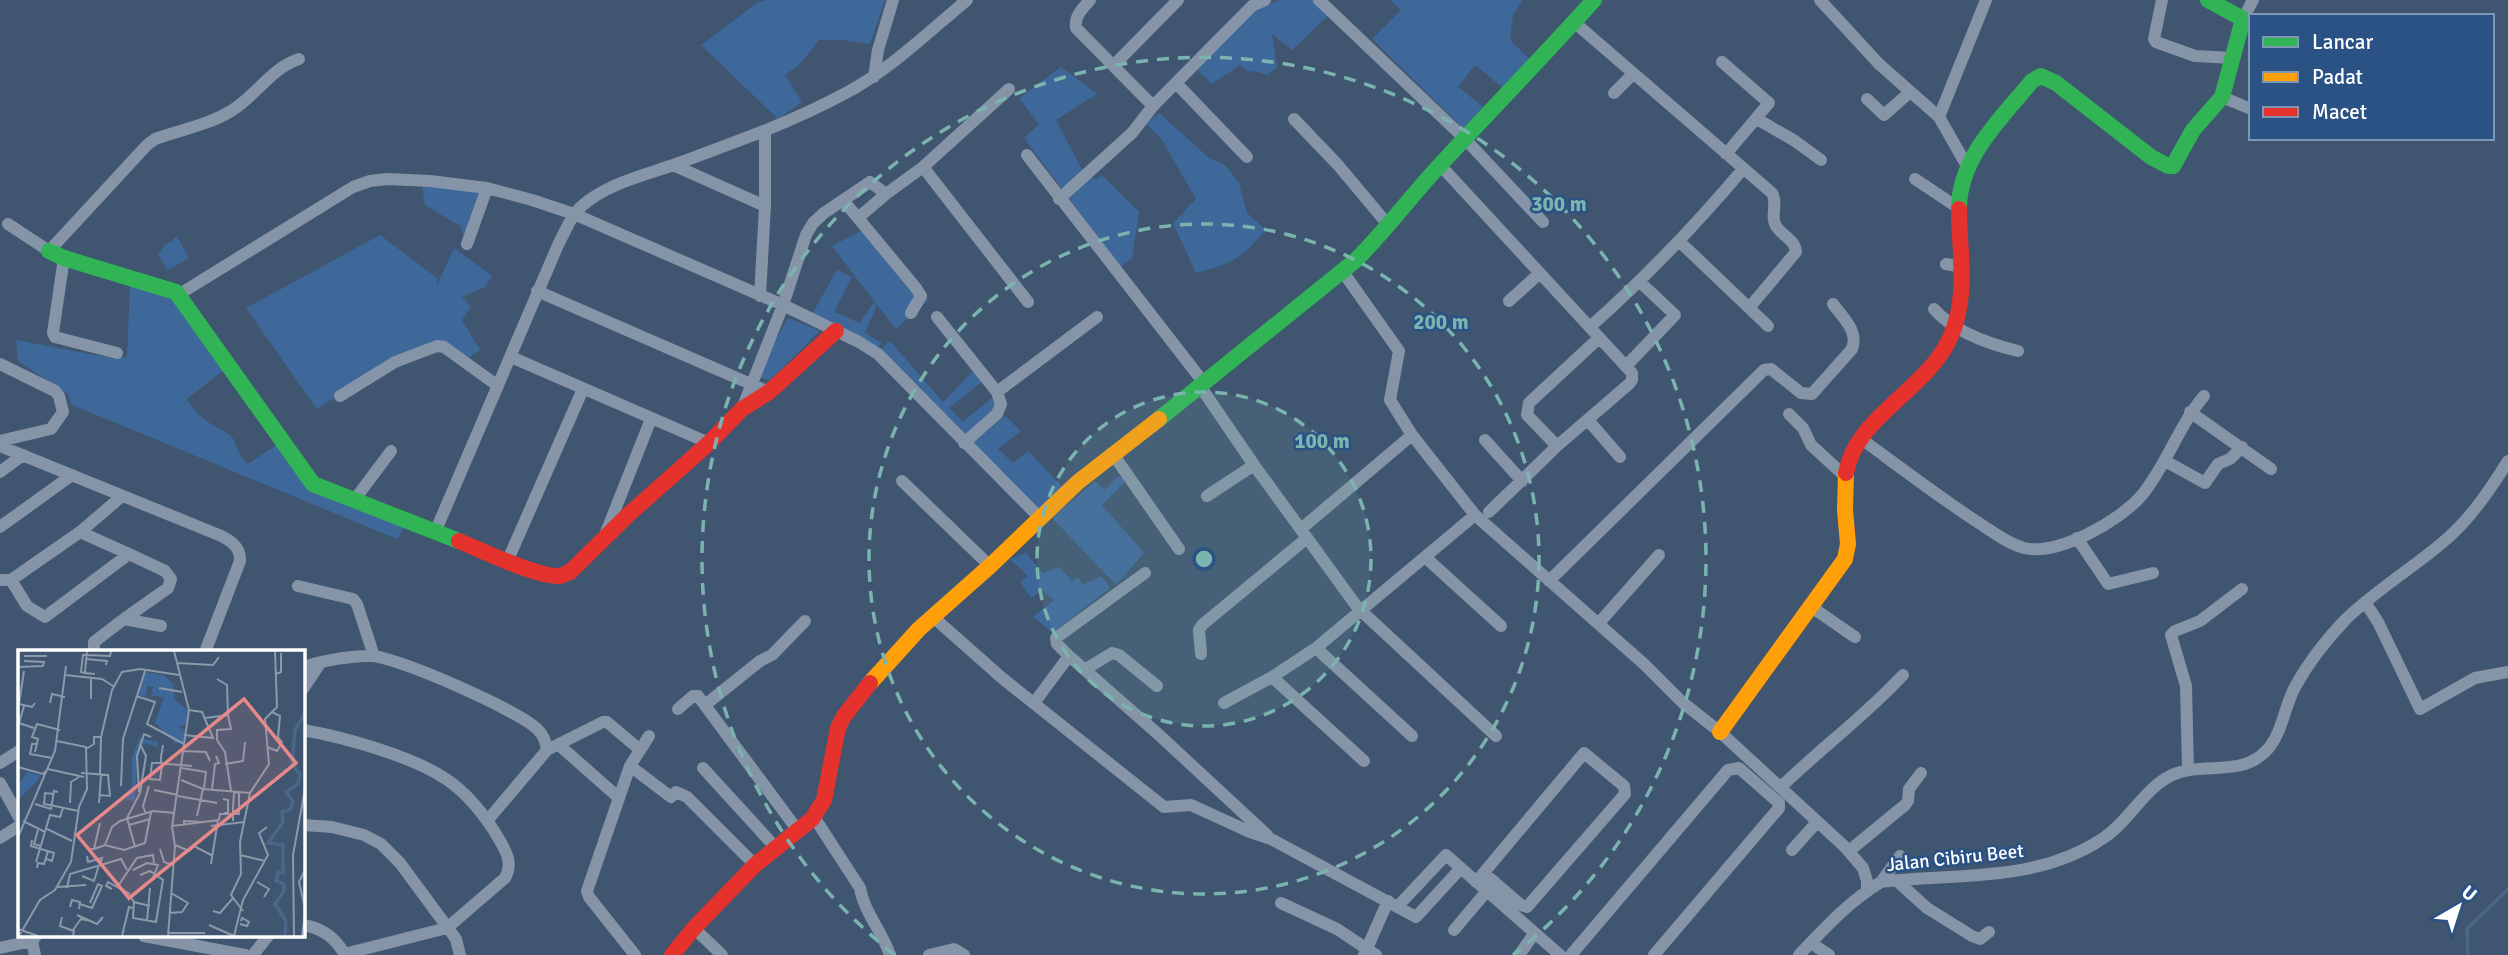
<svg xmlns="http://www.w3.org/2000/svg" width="2508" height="955" font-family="Signika,sans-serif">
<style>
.green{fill:#3f689a}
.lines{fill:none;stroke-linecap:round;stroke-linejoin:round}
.stream{stroke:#4a6689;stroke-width:3.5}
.street{stroke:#8594a6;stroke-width:12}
.fast{stroke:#30b455;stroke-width:16}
.slow{stroke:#ff9f0a;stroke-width:16}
.jam{stroke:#e5322d;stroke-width:16}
.ring{fill:none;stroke:#7bb4af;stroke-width:3.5;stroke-dasharray:12 9}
.labels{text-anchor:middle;stroke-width:5;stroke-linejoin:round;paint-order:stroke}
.street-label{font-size:19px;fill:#fff;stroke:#2a5285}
.inset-river{fill:none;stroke:#4a6689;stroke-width:3.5}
.inset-road{fill:none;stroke:#8c99a9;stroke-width:2}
.view{fill:#e88989;fill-opacity:0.15;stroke:#e88989;stroke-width:3.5}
.inset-edge{fill:none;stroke:#fff;stroke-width:3.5}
.centre{fill:#7bb4af;stroke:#2a5285;stroke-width:3.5}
.ring-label{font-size:21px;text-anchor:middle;font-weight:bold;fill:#7bb4af;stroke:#2a5285;stroke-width:5;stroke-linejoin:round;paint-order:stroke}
</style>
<rect width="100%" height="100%" fill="#3f5570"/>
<path class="green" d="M767 0H885L870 44 842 40H819L800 64 785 75 802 102 778 119 701 45 758 2Z
M1279 0H1314L1332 12 1292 50 1272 34 1277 67 1267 75 1254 71 1250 72 1240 65 1212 84 1196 69 1256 11Z
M1390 0H1523L1513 15 1510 40 1530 60 1504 89 1475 65 1458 87 1486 109 1467 132 1372 39 1401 10Z
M1061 67 1097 94 1056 120 1081 168 1096 180 1102 175 1139 212 1132 259 1120 267 1024 138 1039 124 1019 98Z
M1159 113 1208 157 1226 166 1239 183 1247 213 1266 230C1240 259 1234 263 1196 273L1173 223 1196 199 1162 140 1146 123Z
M422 185 482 189 465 239 460 226 425 205Z
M862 230 928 300 896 329 877 305 865 333 882 343 878 348 812 314 837 270 852 277 834 312 860 323 873 303 877 305 832 246Z
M380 235 437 278V285L454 248 492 276 485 287 462 297 471 307 462 320 480 350 467 359 433 342 396 358 317 409 246 308Z
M177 236 189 258 168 270 157 253 162 251 164 245 173 241V238Z
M130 285 178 295 229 366 187 399C194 411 203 420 216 427 222 430 226 431 231 436 239 446 235 452 248 464L278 444 305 483 407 523 397 539 70 404 69 395 18 361 16 340 116 359 127 356Z
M788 318 820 331 770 380 755 377Z
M890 341 943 402 974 370 983 381 949 408 963 422 994 396 1000 404 963 438 881 349Z
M1005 416 1021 431 998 449 1013 463 1028 451 1070 495 1044 517 973 443Z
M1118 476 1127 480 1102 505 1144 553 1116 585 1052 518 1095 481 1105 490Z
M1026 553 1043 573 1059 567 1072 581 1078 577 1083 585 1102 576 1110 588 1053 633 1033 617 1054 600 1042 591 1031 598 1020 582 1028 576 1010 559Z"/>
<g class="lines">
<path class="stream" d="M2468 955 2467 929 2508 889"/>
<path class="street" d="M1090 0C1083 8 1074 16 1076 28L1153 106 1252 6 1265 0
M1319 0 1466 140 1543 222
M1820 0 1879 64 1939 117 1986 0
M2162 0 2154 39 2156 42 2195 56 2233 58
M2243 19 2253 0
M1574 22 1772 193C1778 203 1770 216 1776 226 1782 236 1795 239 1796 252L1749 308
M1722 62 1769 103 1726 154
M1114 65 1178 0
M874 77 878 50 893 0
M1176 83 1247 157
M1614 93 1633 74
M2222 97 2251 109
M1867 99 1884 115 1910 92
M1939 117 1967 166
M1294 119 1338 165 1389 226
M1757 119 1795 141 1821 160
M765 131V206
M1027 155 1204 383
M673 165 765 206 760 296
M1441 166 1632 373V380L1629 384 1557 446 1489 512
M923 167 1028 302
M1915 179 1960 209
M1059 199 1132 133 1153 106
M843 200 916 288 921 296 911 313
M858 218 886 194
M8 224 49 251 147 145 155 139C180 130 208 125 231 111 256 96 271 68 299 59
M1680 242 1768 326
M467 244 487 188
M64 258 53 333 55 337 117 353
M1946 264 1962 267
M1343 272 1399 351 1390 400 1412 435 1475 515 1644 664 1682 702 1720 732 1844 846 1863 868 1867 881V890
M537 291 769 392
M178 295 353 187 370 181 387 179 430 181 487 188 532 200 574 214 783 305 859 342 878 354 1040 518
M1509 301 1540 273
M1934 309C1954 332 1989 344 2018 351
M937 317 997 392 1001 404 997 414 964 443
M1590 327C1645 278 1695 226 1743 169
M511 357 709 443
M0 364 55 391 59 396 63 412 51 429 0 441
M1626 366 1675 315 1640 282
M1200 386 1254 465 1358 608 1496 736
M997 392 1097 317
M340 396 395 362 437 346 444 347 498 386
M742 409 783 305 806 235 813 223 824 213 870 182 886 194 923 167 1009 89
M2190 412 2271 469
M1789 414 1803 428 1811 445 1846 477
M1588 420 1620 457
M1860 438C1900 467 1940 498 1982 525 1994 533 2009 544 2024 548 2058 556 2120 521 2142 495 2167 464 2179 425 2204 396
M1485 440 1522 481
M0 446 219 535C230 540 241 547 240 561L205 652
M1557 446 1527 415 1529 403 1599 338
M1113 454 1179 549
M2165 461 2205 483 2218 464 2230 459 2242 447
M0 472 23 455
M902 481 990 566
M1207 496 1254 465
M355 499 391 451
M0 527 72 475
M1301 529 1412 435
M436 530 558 245C565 232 571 215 583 205 608 183 646 175 676 164 733 143 790 123 844 94 890 70 927 33 967 0
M605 535 651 419
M2077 538 2108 584 2153 573
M1425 557 1501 626
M507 562 583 389
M0 580H11L80 532 121 497
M11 580 27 606 45 617 129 554 80 532
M1549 581 1764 370 1771 369 1801 393 1812 394 1852 349C1859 331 1843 318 1833 304
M298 586 353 599 357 604 374 656
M2365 602 2378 622 2420 709 2475 678 2508 672
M1810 606 1855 637
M932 616 1002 678 1164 807 1191 805 1250 832 1271 839 1416 917 1461 868
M124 619 168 588 171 579 165 571 129 554
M1599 623 1659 555
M1316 648 1412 736
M94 652V642L124 619 161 626
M1201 654 1199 630 1202 625 1307 538
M1069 656 1057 644 1056 638 1145 573
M303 667C321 661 353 655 372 656 397 657 523 712 539 731 544 736 546 743 547 750L487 821
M1086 669 1112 653 1119 655 1157 686
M1272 677 1364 761
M303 689 321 662
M1034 703 1069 656 1158 734 1267 835
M1224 703 1272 677 1316 648 1475 515
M705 705 760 661 772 655 805 621
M678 709 693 696H698L799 832
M303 730C343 737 412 756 446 779 467 793 486 817 499 839 507 853 513 864 505 878L447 928 344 954
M559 745 619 798
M547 750 603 722H607L639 749
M0 763 19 751
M630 766 671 797 676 792 687 797 755 865
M703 768 777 849
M2188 770 2186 686 2171 635 2175 631 2200 621 2242 589
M0 783 19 817
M1781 787C1821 748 1865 716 1903 675
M814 817 860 888C864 912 882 931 890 955
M303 825 332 827 364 835 381 844 400 863 456 939 460 955
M0 838 19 826
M1792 850 1817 822
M1849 851 1905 805 1908 801 1909 789 1921 773
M1896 880 1927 908 1972 936 1980 939 1989 932
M1476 882 1584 753 1624 786 1625 794 1527 907 1521 905 1484 873
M1881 882 1900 856
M1281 903 1337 929 1376 955
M1398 906 1446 855 1560 955
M303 925C322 928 336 938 345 955
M694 928 722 955
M1454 930 1486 892
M144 936 245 955
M32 941 35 955
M1811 943 1829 955
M0 948 32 941 36 936
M253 955 268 936
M635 955 589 897 587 891 630 766 649 736
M929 955 954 949 964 955
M1364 955 1388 901
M1519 955 1534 934
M1571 955 1728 770 1739 768 1779 803V808L1654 955
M1799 955C1824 929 1849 901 1881 882 1956 873 2036 883 2102 839 2129 822 2143 789 2172 775 2204 761 2241 778 2267 750 2283 732 2284 707 2295 687 2308 663 2327 639 2346 619 2375 591 2411 569 2442 543 2469 521 2490 490 2508 461"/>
<path class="fast" d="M1959 209C1959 157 2001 119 2032 81L2041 76 2056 83 2151 157 2168 166H2173L2193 130 2222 97 2243 19 2208 0
M49 251 64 258 176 292 313 484 459 541
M1159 419 1356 260C1383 233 1405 204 1430 176 1484 117 1540 60 1594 0"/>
<path class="slow" d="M870 683 919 629 990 566 1078 482 1159 419
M1720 732 1845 559 1848 544 1845 510 1846 473"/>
<path class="jam" d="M1846 473C1856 416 1926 391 1950 338 1969 297 1959 252 1959 209
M459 541C480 550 539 578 560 576 561 576 569 572 570 572L628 515 709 443 742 409 769 392 836 331
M672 955 694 928 755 865 812 819 824 800 838 728 844 716 870 683"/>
</g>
<circle cx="1204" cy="559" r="167" fill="#7bb4af" fill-opacity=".12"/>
<g class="ring">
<circle cx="1204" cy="559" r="167"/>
<circle cx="1204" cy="559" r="335"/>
<path d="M895 955A502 502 0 1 1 1513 955"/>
</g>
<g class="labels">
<g class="street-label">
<text transform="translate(1955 857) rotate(-6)" y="7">Jalan Cibiru Beet</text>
</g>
</g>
<g transform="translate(18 650)">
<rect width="287" height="287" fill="#3f5570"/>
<path d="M127 22 145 25 155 34 157 50 171 61 167 75 161 76 167 81 166 93H157L137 73 146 47 133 46 135 37 129 36 128 47 119 45ZM125 79 121 88 140 92V97L125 93 119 108 117 151 108 150 114 136V108ZM9 122 22 125 20 130 0 150V135Z" fill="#3f689a"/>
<path class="inset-river" d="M260 194 250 193 265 172 264 162 273 159 275 151 268 142 280 134 282 124 274 114 277 80 287 63M260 194 265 195V223L260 222 258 231 266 234V241L257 254 268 271 267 286"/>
<path class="inset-road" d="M69 1 67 23 77 24M69 5 92 6 93 1M6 6H29M68 9 89 11 88 15M6 11 26 12 25 16M159 13 195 15 201 7M0 17 25 16M6 21 1 54 14 57 17 53M67 23 63 22 65 5H69M258 24 263 22V3M47 25 84 29 95 36M199 29 209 35 210 65M141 38 164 42M118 46 137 52 129 74 166 94M73 49V27M32 53 34 44 47 47M6 56 1 73 16 78M187 68 210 65 213 79 199 80V90M166 85 195 88 184 62 171 60M199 90 207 102 213 141M19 94H14L12 104 34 108M145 95 143 107V112L144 113V115L142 130 132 129 134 113H144L145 114H149L164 115 174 116M249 97 259 101 264 92 260 87 262 66 254 62M68 99 76 94V87H83M165 101 188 102 192 111M17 102 20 89 14 87 19 74 42 80M207 114 225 111 227 92M0 117 25 124 29 120M164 118 188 122 186 138M30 119 66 127M63 123 90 125 92 146 81 145M82 125 83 87 94 40 104 22 122 19 161 25M163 130 185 139 232 143M103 136 105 89 127 21M136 140 160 145M194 140 197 114 201 113 198 106M121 142 119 106 126 84 133 87M36 144 27 143 26 154 61 161M160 146 199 153M205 149 210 150V163H206M52 153 53 132 61 127M81 153 83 125M17 154 33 159 36 141 40 142M128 164 125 156 131 136M179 166 185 139M201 170 202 164H221V142L216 143 215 158V171M5 171 27 182M111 175 132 169M154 176 201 170M166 176V171L184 172M193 176 226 172M29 179 54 191M20 180 16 194 23 196M0 187 37 101 48 16M14 190 13 196 36 203 34 211 28 209M87 195 94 177 102 171 135 161 156 163M157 195 171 201 176 196 195 206M117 197 109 168 122 143 128 106 122 94M72 199H76L82 173M76 199 87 195 106 200 127 193 133 162M142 199 146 212 155 215M222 205 247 211M69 206 70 212 84 208 82 215M18 212 32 165 42 167 45 158M193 214 200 170M19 218 20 213 26 214 30 201M115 220 129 213 140 215 134 230M287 220 281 232 287 258M64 226 76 231 81 215M239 232 251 239 246 247M100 236 119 208 135 205 136 213M39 237 68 235M49 238 52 224 103 209 109 220M94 239 88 236 90 232 112 244M112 246 116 252 132 256M110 250 128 235M116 252 115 268 138 272 145 230 132 221 122 225M62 254 74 258 84 236 80 234 72 253M52 257 54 250 62 252 61 259M195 261 202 263 215 248M225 261 213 245 223 224 222 192 232 143 251 114 247 69 259 57 257 1M151 263 164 262 170 253 153 243M59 265 79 274 85 267M44 267 42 276 56 281 55 286M129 271 132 238M222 274 229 276 231 272 224 268 223 271M191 275 216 286M0 279 20 286M55 280 63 269 73 271M151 283H187M1 286 22 250 37 240 53 212 61 157 69 139 68 97 39 91M104 286 111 257 115 258M150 286 157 196 154 177 171 60 156 1M216 286 225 250 250 205 241 183 249 177M276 286 275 205 287 139M284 286 287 263"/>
<path class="view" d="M226 49 278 113 111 248 59 185Z"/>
<rect width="287" height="287" class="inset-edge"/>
</g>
<circle cx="1204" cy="559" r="10" class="centre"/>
<g class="ring-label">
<text x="1559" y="211">300 m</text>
<text x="1441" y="329">200 m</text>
<text x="1322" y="448">100 m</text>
</g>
<rect x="2249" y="14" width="245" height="126" fill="#2a5285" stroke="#7f97b6" stroke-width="2"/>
<rect x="2263" y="37" width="35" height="10" fill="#30b455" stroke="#7f97b6" stroke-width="2"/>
<text x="2312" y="49" font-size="21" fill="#ffffff">Lancar</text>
<rect x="2263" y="72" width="35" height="10" fill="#ff9f0a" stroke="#7f97b6" stroke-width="2"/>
<text x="2312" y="84" font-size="21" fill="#ffffff">Padat</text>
<rect x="2263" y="107" width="35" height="10" fill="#e5322d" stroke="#7f97b6" stroke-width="2"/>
<text x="2312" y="119" font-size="21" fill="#ffffff">Macet</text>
<g transform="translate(2459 906) rotate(39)" stroke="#2a5285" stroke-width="5" paint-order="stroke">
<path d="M0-5L12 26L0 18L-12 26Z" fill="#ffffff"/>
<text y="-10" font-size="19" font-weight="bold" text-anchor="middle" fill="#ffffff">U</text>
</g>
</svg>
